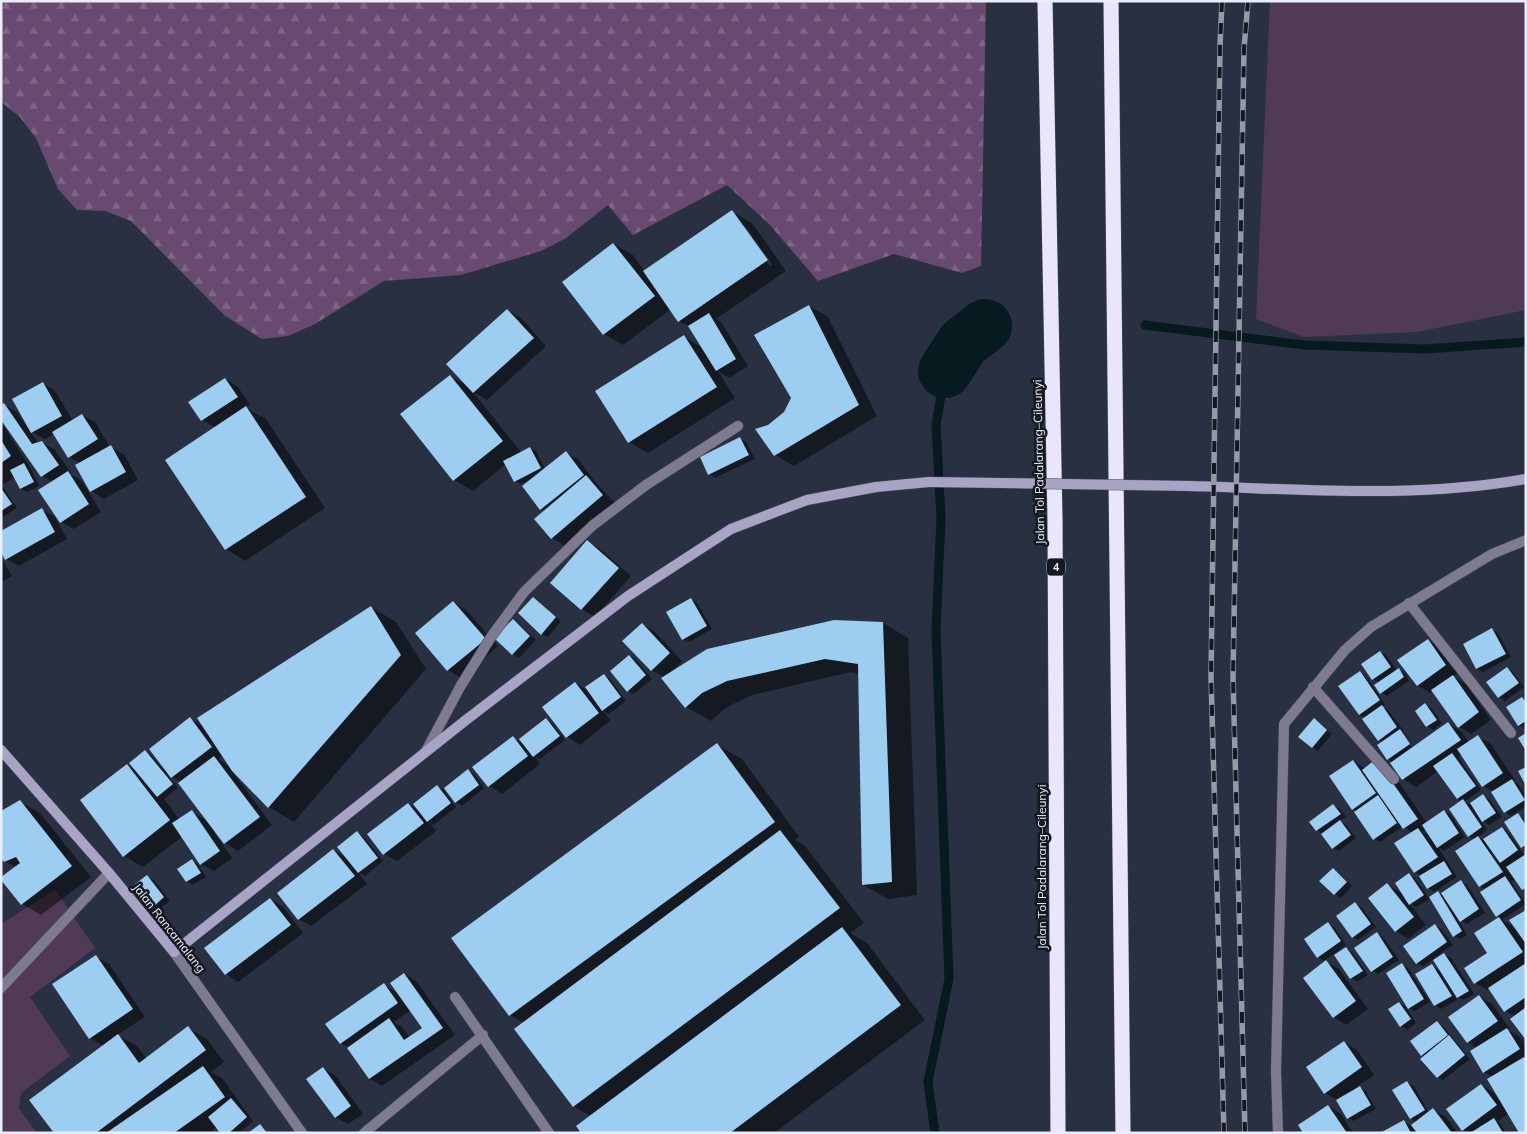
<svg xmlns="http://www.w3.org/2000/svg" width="1527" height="1134" font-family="Mulish,sans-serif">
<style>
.grass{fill:#513a57}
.forest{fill:url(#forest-firs)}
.shadow{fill:#0007;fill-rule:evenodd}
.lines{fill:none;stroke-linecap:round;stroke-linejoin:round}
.stream{stroke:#061a1f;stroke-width:9}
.river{stroke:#061a1f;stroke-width:54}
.building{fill:#9dcdf0}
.lane-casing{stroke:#444b5b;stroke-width:11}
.street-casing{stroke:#444b5b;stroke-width:11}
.secondary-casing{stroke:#444b5b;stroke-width:11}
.highway-casing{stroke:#444b5b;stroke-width:16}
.lane{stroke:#7e7a8f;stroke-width:10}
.street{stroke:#7e7a8f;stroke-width:10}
.secondary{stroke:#a9a4c5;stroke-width:10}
.highway{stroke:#e9e6fb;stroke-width:15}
.rail-casing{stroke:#949aa8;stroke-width:5.5}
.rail{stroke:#151820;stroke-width:4;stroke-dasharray:11;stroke-linecap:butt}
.secondary-bridge-casing{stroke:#444b5b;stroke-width:11;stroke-linecap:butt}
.secondary-bridge{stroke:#a9a4c5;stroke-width:10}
.labels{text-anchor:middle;stroke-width:5;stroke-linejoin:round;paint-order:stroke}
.shield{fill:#151820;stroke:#a9aeb9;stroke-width:1}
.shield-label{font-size:11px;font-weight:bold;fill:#e9eefa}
.street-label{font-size:12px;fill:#e9eefa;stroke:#151820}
</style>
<defs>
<pattern id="forest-firs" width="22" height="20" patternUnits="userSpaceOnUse" patternTransform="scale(1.25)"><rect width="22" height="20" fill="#684a70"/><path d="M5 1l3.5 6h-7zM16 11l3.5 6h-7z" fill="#7e6485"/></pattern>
</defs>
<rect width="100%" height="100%" fill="#293041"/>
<path class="grass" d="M1270 1H1526V310L1417 332 1304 337 1256 319Z
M55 890 95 948 30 997 70 1056 21 1093 19 1109 37 1133H1V924Z"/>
<path class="forest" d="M1 1H986L981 266 962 273 894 254 818 281 769 224 727 185 633 235 608 205 566 238 541 251 461 275 384 281 315 324 288 336 262 339 224 315 131 221 105 211 77 210 58 189 36 138 19 116 1 102Z"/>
<path class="shadow" d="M732 212 752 223 786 271 716 319 721 322 748 366 729 378 718 371 735 398 648 453 629 442 684 337 703 348 691 327 679 321 671 309 623 345 604 334 564 282 613 244 633 255 645 272ZM742 226H745L772 264 770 266Z
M809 306 828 317 877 416 794 466 775 455 769 426 785 413 792 398Z
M507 310 520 317 546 346 487 400 473 392 521 452 530 448 536 451 545 469 566 453 579 460 596 483 615 503 565 546 552 538 536 519 545 511 541 509 530 480 521 484 515 481 506 464 473 491 454 480 450 376 468 386Z
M226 379 238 387 250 405 246 408 266 419 325 508 245 561 226 549 167 460 216 428 202 420Z
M43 383 55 391 73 421 82 415 95 422 110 447 124 454 138 480 104 499 91 491 80 463 69 457 54 434 45 439 29 430 38 443 42 442 55 450 71 473 69 474 81 480 101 512 74 529 61 522 53 482 42 476 4 405 17 412 28 429 30 428Z
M1 422 30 467 39 486 27 492 20 488 15 477 2 485 17 508 1 518Z
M740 438 746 442 755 459 715 478 709 474 701 458Z
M42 510 55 517 67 539 19 566 6 559Z
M588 542 600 549 631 576 595 617 582 609 552 583Z
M1 558 12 576 1 582Z
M534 599 561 621 548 637 542 634Z
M691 599 697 603 712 629 689 642 683 639Z
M453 602 466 610 498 646 461 678 448 670 416 633Z
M371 607 396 622 426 669 294 822 269 807 233 770 232 771 272 825 238 851 225 843 216 831 214 832 232 858 214 871 201 864 183 836 143 867 124 856 128 766 137 771 145 751 151 755 163 769 190 719 204 727ZM223 755 231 767 218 759ZM168 775 181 782 208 821 192 812 180 820 164 799 178 788Z
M513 620 519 624 536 640 519 658 513 654Z
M883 623 908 638 917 895 888 899 863 885 860 674 851 672 752 695 727 707 711 721 686 707 665 678 652 670 642 624 655 632 682 661 669 674Z
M1492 629 1498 633 1511 657 1483 672 1477 669 1464 644Z
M1428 640 1441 647 1458 673 1453 677 1466 684 1491 720 1471 734 1459 727 1433 691 1430 693 1417 685Z
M1380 652 1386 655 1397 671 1399 670 1405 673 1409 681 1387 696 1381 693 1380 683 1373 679Z
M630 656 636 660 652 679 634 694 628 691Z
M1507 668 1513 672 1524 687 1505 701 1499 697Z
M1360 673 1366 676 1385 704 1382 707 1388 710 1403 730 1401 731 1406 734 1415 747 1448 723 1461 731 1469 742 1478 737 1491 744 1515 780 1513 781 1518 784 1526 796V806L1511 816 1505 812 1493 793 1494 792 1483 786 1462 755 1458 757 1481 790 1465 801 1470 805 1483 796 1489 799 1502 817 1489 825 1480 819 1487 830 1478 837 1484 840 1502 828 1508 832 1525 856 1526 855V891L1516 879 1511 882 1526 904 1502 920 1517 928 1526 911V944L1524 943 1526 946V1037L1515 1016 1505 1011 1490 988 1488 990 1475 983 1489 954 1476 934 1500 918 1497 916 1486 890 1480 886 1457 851 1475 839 1469 836 1462 801 1457 799 1437 772 1416 787 1403 779 1392 763 1393 762 1388 759 1383 742 1379 740 1366 718 1359 714ZM1402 734H1405L1415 748 1413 749Z
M604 675 610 679 626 701 609 714 603 711 611 720 580 745 567 737 544 708 575 683 590 692Z
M1522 698 1526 700 1525 728 1519 725Z
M1425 705 1431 708 1442 723 1433 730 1427 726 1416 711Z
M546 719 552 723 565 740 540 759 535 756 540 764 502 794 489 786 474 767 513 738 525 745Z
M1314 720 1332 734 1318 751 1312 747Z
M717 745 742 759 799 837 795 840 805 846 864 923 850 933 867 943 925 1020 774 1133H583L591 1116 574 1107 516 1029 524 1023 510 1015 453 938Z
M1353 761 1366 769 1389 768 1427 823 1444 811 1450 814 1465 837 1444 851 1438 847 1457 877 1434 892 1428 888 1422 876 1415 872 1412 833 1403 826 1380 842 1374 839 1358 811 1353 809ZM1426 829 1431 836 1423 832Z
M468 771 474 774 484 788 462 806 456 802 446 788Z
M438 787 444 790 456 807 434 825 429 822 436 831 397 861 384 854 408 804 420 811Z
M20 802 40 813 91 877 41 915 22 904 16 867 5 861Z
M1333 806 1340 809 1346 817 1340 821 1346 825 1356 838 1339 851 1333 848 1323 834 1317 830 1311 823Z
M1518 815 1526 820V849L1522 847Z
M357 832 363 836 383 861 365 876 358 872 367 884 311 926 298 919 333 850 347 858Z
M192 861 198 864 206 877 193 885 186 881Z
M1333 869 1339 873 1352 886 1341 898 1335 894Z
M1409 875 1415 878 1429 898 1438 893 1445 897 1461 882 1467 885 1485 913 1467 924 1458 919 1467 935 1460 939 1454 936 1431 898 1416 907 1409 903 1426 925 1408 939 1396 931 1387 885 1404 894Z
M147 877 154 880 170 901 159 909 153 906Z
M270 899 283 907 303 933 238 982 226 974Z
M1355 904 1361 907 1376 927 1358 940 1352 937Z
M1328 923 1334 927 1346 945 1324 961 1339 969 1368 1009 1346 1025 1334 1017 1326 962 1318 957Z
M1435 925 1441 929 1453 945 1434 958 1436 960 1444 954 1451 958 1474 994 1464 1000 1458 997 1454 990 1452 991 1457 1000 1441 1009 1435 1005 1417 975 1432 966 1441 971 1434 959 1423 966 1417 963Z
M1377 934 1383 937 1399 960 1378 974 1372 971Z
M1346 948 1352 952 1368 975 1357 982 1351 978 1336 955Z
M96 957 109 964 145 1017 117 1035 137 1046 147 1059 188 1028 207 1039 224 1062 211 1072 222 1078 253 1121 239 1133H222L217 1127 209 1133H56L104 1046 90 1038Z
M1402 965 1408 968 1430 1002 1415 1011 1409 1008Z
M405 974 417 982 455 1035 382 1086 370 1079 348 1047 340 1043 384 985 400 994ZM411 1010 424 1028 410 1038 402 1027 394 1022Z
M1479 996 1492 1004 1510 1029 1508 1030 1520 1037 1526 1047V1133L1509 1113 1497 1122 1500 1123 1506 1133H1468L1463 1130 1481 1085 1494 1093 1498 1098 1499 1097 1493 1077 1484 1072 1477 1048 1468 1042Z
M1400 1003 1406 1007 1416 1023 1407 1030 1401 1026Z
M1437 1023 1443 1026 1470 1059 1443 1080 1437 1077 1425 1057 1422 1055Z
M1344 1042 1357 1050 1374 1075 1358 1086 1366 1091 1376 1109 1354 1121 1348 1118 1337 1100 1325 1093Z
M323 1068 336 1076 363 1114 348 1124 335 1117Z
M1407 1082 1414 1086 1429 1113 1433 1110 1446 1117 1458 1133H1383L1404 1122 1412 1126 1417 1122 1410 1118Z
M1328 1106 1341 1114 1353 1133H1305Z"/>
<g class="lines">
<path class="stream" d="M1145 325 1304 345 1425 349 1526 342
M935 1133 928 1082 949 979 936 630 941 518 936 425 945 371"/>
<path class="river" d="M945 371 963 343 985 326"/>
</g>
<path class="building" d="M732 210 768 260 678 322 643 271Z
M613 243 655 296 603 335 562 282Z
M809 305 859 405 774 456 755 429 768 425 784 412 791 398 754 335Z
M507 309 534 338 473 393 446 364Z
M709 313 736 359 716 371 688 326Z
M684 335 717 387 628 443 595 391Z
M450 375 503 441 453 481 400 414Z
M225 378 238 397 201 421 188 402Z
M43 382 62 416 31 433 12 399Z
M4 403 32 444 42 441 59 465 41 477 1 420V405Z
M246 406 306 497 225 550 165 460Z
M82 414 98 439 68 458 52 432Z
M740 437 749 455 708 475 700 457Z
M1 440 11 456 1 463Z
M111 445 126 472 90 492 75 465Z
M530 447 541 468 514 482 503 461Z
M566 451 584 475 540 510 522 486Z
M24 463 34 482 20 489 10 470Z
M68 471 89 504 60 523 38 490Z
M586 475 603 495 551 539 534 519Z
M1 488 12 504 1 511Z
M42 508 55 532 5 560 1 552V531Z
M587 540 619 568 581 610 550 583Z
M533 597 556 617 541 635 518 613Z
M691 598 707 626 682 640 666 612Z
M453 601 486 639 447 671 415 633Z
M371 606 401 655 268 808 232 771 197 718Z
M513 619 530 636 512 655 494 638Z
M834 620 883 622 892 882 862 885 858 664 825 659 727 681 702 693 685 708 661 678 707 649Z
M642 623 670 653 651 671 622 641Z
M1492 628 1506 654 1476 669 1463 644Z
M1428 639 1446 665 1417 686 1397 660Z
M1380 651 1391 667 1372 680 1361 664Z
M629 655 646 675 627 692 610 671Z
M1507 667 1519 683 1498 698 1486 682Z
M1399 668 1404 677 1380 694 1374 685Z
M1360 671 1380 700 1359 715 1338 686Z
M604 674 621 697 602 711 585 687Z
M1453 675 1479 712 1458 728 1431 690Z
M575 682 599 713 566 738 542 707Z
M1522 697 1526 702V721L1518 726 1506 707Z
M1425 703 1437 720 1426 727 1415 711Z
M1382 705 1397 727 1378 741 1362 719Z
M190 717 212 747 171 778 149 749Z
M546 718 560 736 533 757 519 739Z
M1314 718 1327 730 1312 748 1298 737Z
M1448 722 1461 740 1402 780 1390 763Z
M1400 729 1410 744 1387 760 1377 745Z
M1526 733V751L1518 738Z
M1478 735 1503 773 1482 787 1457 749Z
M513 736 528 756 488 787 472 767Z
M717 743 775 822 509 1016 451 938Z
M145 750 173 784 157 797 129 763Z
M1452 753 1476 786 1457 799 1433 766Z
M214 756 260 817 224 844 178 783Z
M1376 759 1418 819 1403 829 1362 770Z
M1353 760 1376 793 1352 810 1329 776Z
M127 764 170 820 123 857 80 800Z
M1526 767V786L1518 771Z
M468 769 479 785 455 803 444 788Z
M1512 779 1525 800 1504 813 1491 792Z
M437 785 451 803 427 822 413 804Z
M1483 794 1496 813 1482 822 1470 803Z
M1378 795 1397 823 1373 840 1354 812Z
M1463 799 1482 827 1468 837 1449 809Z
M20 800 72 866 21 905 1 880V877L20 863 16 857 4 862 1 858V811Z
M408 803 424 823 383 855 367 834Z
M1333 804 1341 814 1316 831 1309 822Z
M192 810 220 851 200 865 172 823Z
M1444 810 1459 833 1437 848 1422 825Z
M1518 813 1526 825V845L1521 848 1504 822Z
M1340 820 1351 835 1332 849 1321 834Z
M1502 827 1518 850 1500 863 1483 839Z
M1418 828 1438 857 1414 873 1394 843Z
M780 830 840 908 573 1107 514 1029Z
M357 831 378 858 358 873 337 847Z
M1478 836 1503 872 1479 887 1455 851Z
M333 849 355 876 298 920 277 893Z
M1526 854V888L1522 890 1506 867Z
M192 859 201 873 186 882 177 869Z
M1444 861 1452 874 1427 889 1419 876Z
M1333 868 1347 882 1334 895 1319 881Z
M1409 873 1424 895 1409 905 1395 883Z
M147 875 164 897 153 907 135 884Z
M1505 876 1521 900 1496 917 1480 892Z
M1461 880 1479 909 1460 922 1441 893Z
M1387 883 1414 917 1395 932 1368 898Z
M1438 891 1462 931 1453 937 1429 897Z
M270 898 291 925 225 975 204 948Z
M1355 902 1371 924 1352 938 1336 916Z
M1526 910V944L1509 920Z
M1499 917 1523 952 1474 984 1464 968 1487 953 1474 933Z
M1328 922 1341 941 1317 958 1304 939Z
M1435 924 1447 942 1416 964 1403 946Z
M842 927 901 1005 730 1133H581L576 1126Z
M1377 932 1393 957 1371 972 1354 948Z
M1346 947 1363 971 1350 979 1334 955Z
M1444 953 1469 991 1457 998 1433 960Z
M96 955 133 1009 89 1039 52 984Z
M1326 960 1356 1001 1333 1018 1303 978Z
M1402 963 1424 999 1408 1009 1386 973Z
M1526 963V997L1504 1012 1488 988Z
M1432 964 1452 996 1434 1006 1415 974Z
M404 973 443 1028 369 1079 347 1048 389 1018 404 1040 422 1028 390 983Z
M384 983 398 1003 340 1044 325 1024Z
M1479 995 1498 1021 1467 1043 1448 1017Z
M1399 1002 1411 1019 1400 1027 1388 1009Z
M1526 1007V1040L1510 1019Z
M1437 1021 1448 1035 1421 1056 1410 1041Z
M188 1026 206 1050 96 1133H54L29 1100 118 1034 139 1063Z
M1507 1028 1520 1049 1483 1073 1470 1051Z
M1449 1035 1465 1055 1437 1078 1420 1059Z
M1344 1041 1362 1067 1324 1094 1306 1067Z
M1524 1057 1526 1059V1133H1519L1487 1079Z
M203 1066 225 1097 174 1133H106Z
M323 1067 351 1106 335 1118 306 1079Z
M1407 1081 1425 1110 1410 1119 1392 1090Z
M1481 1084 1497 1105 1462 1131 1446 1109Z
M1360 1086 1371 1105 1347 1119 1336 1100Z
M231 1098 247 1117 229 1133H220L208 1117Z
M1328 1105 1347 1133H1303L1298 1125Z
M1433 1108 1452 1133H1417L1411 1125Z
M1494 1118 1503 1133H1470Z
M1404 1120 1411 1133H1380Z
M260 1124 267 1133H248Z"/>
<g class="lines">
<defs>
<path id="lane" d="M1 988 109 873
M455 997 549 1133
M364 1133 483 1035"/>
<path id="street" d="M1409 603 1511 733
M1313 687 1394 779
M426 751 460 687 491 637 524 592 592 526 646 485 738 426
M174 952 302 1133
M1278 1133 1276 1072 1284 724 1345 650 1371 627 1492 554 1526 540"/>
<path id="secondary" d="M1190 486C1301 489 1415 499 1526 479
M1 750 109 873 174 952 466 720 628 596 731 529 807 500 876 487 929 482"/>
<path id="highway" d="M1045 1 1055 520 1058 1133
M1111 1 1123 1133"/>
</defs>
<use href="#lane" class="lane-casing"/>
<use href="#street" class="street-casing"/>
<use href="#secondary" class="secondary-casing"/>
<use href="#highway" class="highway-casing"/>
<use href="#lane" class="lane"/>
<use href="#street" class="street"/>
<use href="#secondary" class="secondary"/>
<use href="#highway" class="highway"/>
<defs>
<path id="rail" d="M1222 1 1220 46 1211 677 1224 1133
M1245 1133 1233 678 1244 49 1248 1"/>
</defs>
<use href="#rail" class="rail-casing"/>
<use href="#rail" class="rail"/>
<defs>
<path id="secondary-bridge" d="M929 482 1190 486"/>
</defs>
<use href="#secondary-bridge" class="secondary-bridge-casing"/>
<use href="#secondary-bridge" class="secondary-bridge"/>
</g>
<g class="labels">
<rect class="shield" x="1047" y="558.5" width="18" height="17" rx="4"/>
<g class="shield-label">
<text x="1056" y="571">4</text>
</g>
<g class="street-label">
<text transform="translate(1039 462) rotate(-91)" y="4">Jalan Tol Padalarang–Cileunyi</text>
<text transform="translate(1042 867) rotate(-90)" y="4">Jalan Tol Padalarang–Cileunyi</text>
<text transform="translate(169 928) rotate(52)" y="4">Jalan Rancamalang</text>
</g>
</g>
<rect width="1527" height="1134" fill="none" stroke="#e9eefa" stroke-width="5"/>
</svg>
